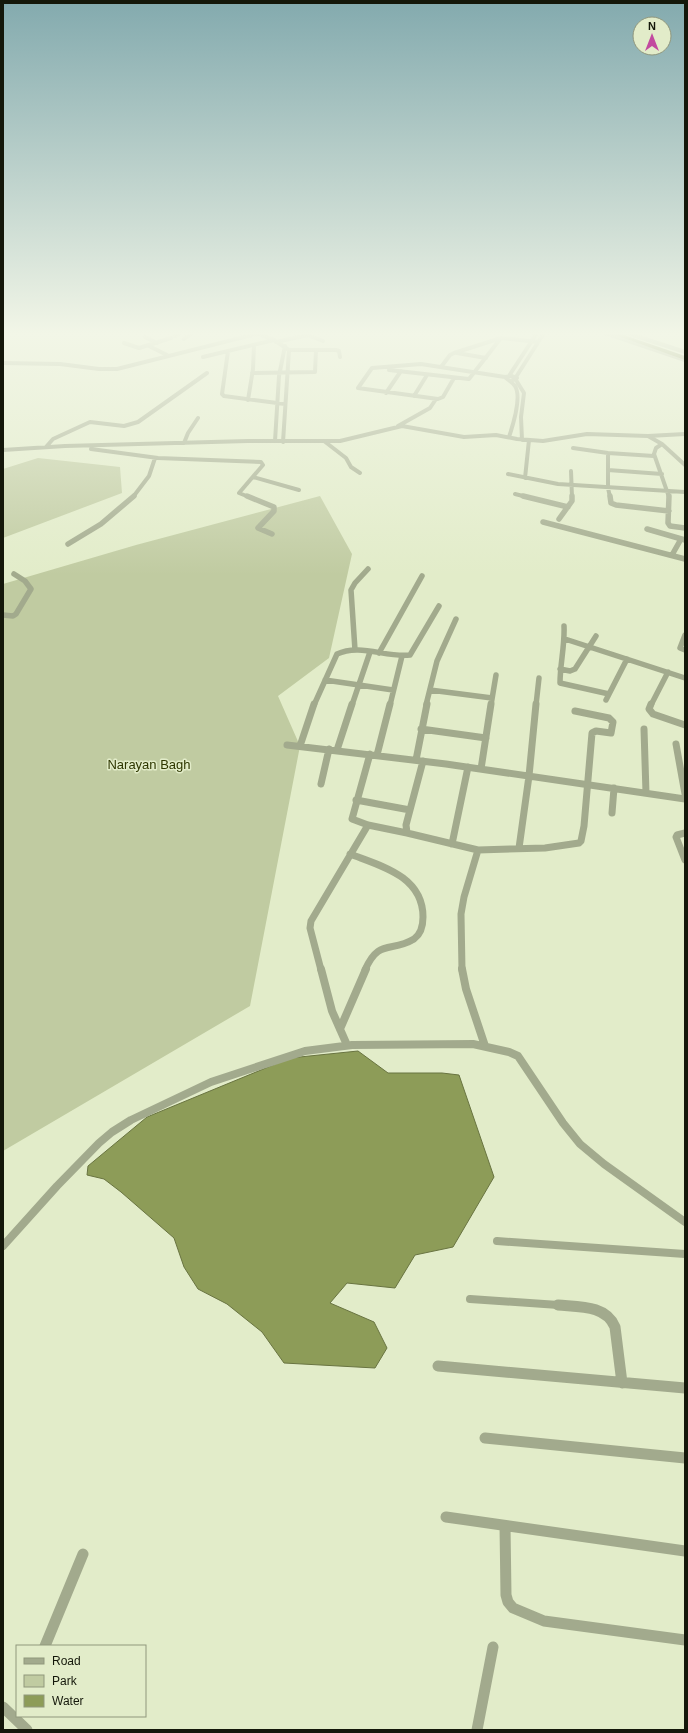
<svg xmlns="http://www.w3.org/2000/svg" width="688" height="1733" font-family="Helvetica,sans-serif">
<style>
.green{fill:#c0cba1}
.water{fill:#8d9c58;stroke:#697441}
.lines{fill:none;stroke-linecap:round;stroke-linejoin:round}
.minor-far4{stroke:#a2aa8d;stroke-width:4}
.minor-far3{stroke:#a2aa8d;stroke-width:5.5}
.minor-far2{stroke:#a2aa8d;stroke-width:7}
.minor-far1{stroke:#a2aa8d;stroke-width:8}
.minor{stroke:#a2aa8d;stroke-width:11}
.trunk{fill:#606e2f;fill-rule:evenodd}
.labels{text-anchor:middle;stroke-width:3;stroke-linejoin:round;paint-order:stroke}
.park-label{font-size:13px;fill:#2e3700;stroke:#e2ecc9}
</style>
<rect width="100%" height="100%" fill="#e2ecc9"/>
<path class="green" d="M38 458 120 467 122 493 3 538V469Z
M320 496 352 554 329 658 278 696 300 746 250 1006 3 1151V584L136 545Z"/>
<path class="water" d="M358 1051 388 1073H442L459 1075 494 1177 453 1247 415 1255 395 1288 347 1283 330 1303 374 1322 387 1348 375 1368 284 1363 262 1332 227 1304 198 1289 184 1267 174 1238 121 1192 104 1179 87 1175 88 1166 147 1117 290 1058Z"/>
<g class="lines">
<path class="minor-far4" d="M256 333 274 340 289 350 283 442
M605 333 685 360
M627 333 685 352
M175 336 180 333
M145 337 157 343
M184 339 192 333
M276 342 308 335 323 341
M124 343 139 348 171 338
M149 346 167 355
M289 350H336L339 351 340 357
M228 351 222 394 224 396 285 404
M457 353 486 358
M203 357 274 340
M3 363 60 364 99 369H117L260 333
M441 367 450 355 454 353 501 338 538 342
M389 370 469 379 501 338
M252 373 315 372 316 350
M509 376 537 333
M516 377 544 333
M454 378 443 397 438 399 358 388 372 368 421 364 505 377
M516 380 524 393 521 417 522 440
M386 393 401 371
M414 396 427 375
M248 400 253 369 254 345
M398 426 430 408 436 399
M648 436 662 444 685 465
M509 437C513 425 522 397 515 386 512 382 508 380 505 377L512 376 517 378 511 381
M275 441 279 376 285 346
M324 441 346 458 351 467 360 473
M184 443 188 433 198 418
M662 444 656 448 654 454 669 497
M46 447 53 439 90 422 124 426 138 422 207 373
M573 448 608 453 654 456
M91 449 158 458 261 462 263 465 239 493 249 497
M3 450 65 446 248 441H340L402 426 464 437 496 435 517 439 543 441 587 434 648 436 685 434
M608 453V488L610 497
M608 470 662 474
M571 471 572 497
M508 474 558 484 685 492
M253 477 299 490
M525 478 529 440
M515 494 527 497
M133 497 149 476 155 458"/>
<path class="minor-far3" d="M247 496 274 507V511L258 528 272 534
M523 496 568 507
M610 496 611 503 616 505 669 511
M669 496 668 523 670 526 685 528
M559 519 572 501V496
M543 522 685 559
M647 529 685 540
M68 544 101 524 134 496
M672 555 681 539
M3 615 13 616 16 614 31 589 25 581 14 574
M564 626C565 645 560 664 560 683L609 694
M685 635 680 648 685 650
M565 639 685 678
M355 650 351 590 355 583 368 569
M379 653 422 576
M560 669 570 671 575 669 596 636
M325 680 393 690
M430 690 492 698
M606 700 627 659
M314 705 337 654C360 643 386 658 410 655L439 606
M352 705 370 652
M390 705 402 656
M426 705 437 661 456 619
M491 705 496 675
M536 705 539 678
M651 705 668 672"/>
<path class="minor-far2" d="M651 704 649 709 653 714 685 725
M421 729 486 738
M644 729 646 793
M676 744 685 794
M287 745 446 764 685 799
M300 746 314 704
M337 750 352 704
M370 754 352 819 368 825 407 833
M377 755 390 704
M416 760 427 704
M423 761 406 825 407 833 478 850 545 848 579 843 581 841 584 826 592 733 596 731 611 733 613 722 609 718 575 711
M481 769 491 704
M321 784 329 749
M356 800 410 810
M612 813 614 788
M685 833 677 835 676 837 685 860
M452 844 468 767
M519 848 529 776 536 704
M350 854C381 866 423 876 423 917 423 925 421 934 414 939 391 953 379 938 365 970
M321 970 310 928 311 921 368 825
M462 970 461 914 464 897 478 850"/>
<path class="minor-far1" d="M321 969 332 1011 347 1045
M462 969 466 989 485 1046
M340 1029 366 969
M497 1241 685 1254
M3 1246 57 1186 99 1143 112 1132 131 1120 211 1082 305 1051 352 1045 473 1044 509 1052 518 1056 563 1123 580 1144 604 1164 685 1222
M470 1299 573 1306"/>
<path class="minor" d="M558 1305C579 1307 606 1305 615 1327L622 1383
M438 1366 685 1388
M485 1438 685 1458
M446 1517 685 1551
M505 1526 506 1595 508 1602 513 1608 544 1621 685 1640
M45 1646 83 1554
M3 1707 27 1730
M477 1730 493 1647"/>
<path class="trunk" d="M610 333H618L685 356V360Z"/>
</g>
<linearGradient id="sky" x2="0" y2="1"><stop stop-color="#83aaae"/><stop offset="0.58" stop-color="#f2f6e7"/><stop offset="1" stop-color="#f2f6e7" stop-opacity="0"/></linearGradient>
<rect width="688" height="575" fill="url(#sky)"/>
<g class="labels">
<g class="park-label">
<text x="149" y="769">Narayan Bagh</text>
</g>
</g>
<rect width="688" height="1733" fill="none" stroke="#14170a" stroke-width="8"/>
<rect x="16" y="1645" width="130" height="72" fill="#e2ecc9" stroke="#90977d"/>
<rect x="24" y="1658" width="20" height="6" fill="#a2aa8d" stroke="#90977d"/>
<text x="52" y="1665" font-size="12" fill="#14170a">Road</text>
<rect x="24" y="1675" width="20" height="12" fill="#c0cba1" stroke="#90977d"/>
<text x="52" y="1685" font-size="12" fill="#14170a">Park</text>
<rect x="24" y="1695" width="20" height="12" fill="#8d9c58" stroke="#90977d"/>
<text x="52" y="1705" font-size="12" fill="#14170a">Water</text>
<g transform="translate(652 36)"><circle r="19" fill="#e2ecc9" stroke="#90977d"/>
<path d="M0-3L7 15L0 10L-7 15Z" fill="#c24a9f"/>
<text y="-6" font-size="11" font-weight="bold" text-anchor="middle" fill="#14170a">N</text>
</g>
</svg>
